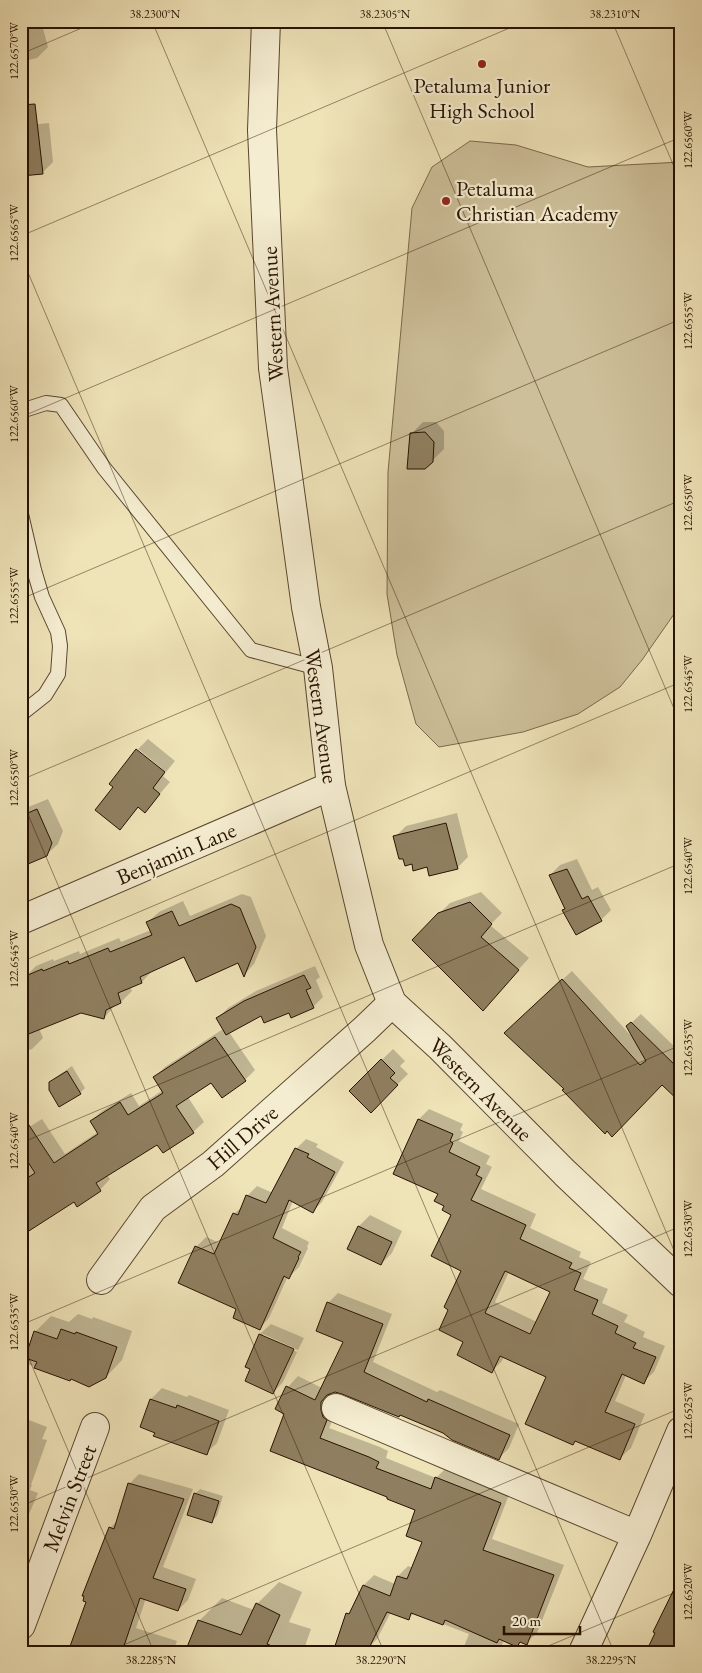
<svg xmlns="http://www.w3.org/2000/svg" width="702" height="1673" font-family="'EB Garamond',serif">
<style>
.green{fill:#cdbf99;stroke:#7a684c}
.shadow{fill:#0003;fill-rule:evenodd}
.building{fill:#8f7f60;stroke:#271200;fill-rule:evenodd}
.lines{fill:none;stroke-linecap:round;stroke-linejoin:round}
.service-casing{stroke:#59462e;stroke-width:16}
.minor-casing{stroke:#59462e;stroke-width:30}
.tertiary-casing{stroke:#59462e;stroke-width:30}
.service{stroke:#f5edd1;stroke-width:14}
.minor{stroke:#f5edd1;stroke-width:28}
.tertiary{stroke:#f5edd1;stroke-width:28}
.ticks{fill:none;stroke:#271200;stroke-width:1;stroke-opacity:0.45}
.poi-dot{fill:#8f2418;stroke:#f5edd1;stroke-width:2}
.labels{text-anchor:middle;stroke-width:4.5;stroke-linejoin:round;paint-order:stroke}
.poi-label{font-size:22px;fill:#271200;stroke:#f5edd1}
.street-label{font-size:22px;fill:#271200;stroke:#f5edd1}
.neatline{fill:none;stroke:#271200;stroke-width:2}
.ticks-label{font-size:12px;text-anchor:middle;fill:#271200}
</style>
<rect width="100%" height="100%" fill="#efe3b8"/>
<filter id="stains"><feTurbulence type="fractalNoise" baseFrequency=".004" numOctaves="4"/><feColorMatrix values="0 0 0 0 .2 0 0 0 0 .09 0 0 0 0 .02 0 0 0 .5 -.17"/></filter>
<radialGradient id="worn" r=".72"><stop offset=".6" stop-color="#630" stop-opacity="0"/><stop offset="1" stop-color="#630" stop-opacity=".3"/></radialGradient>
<path class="green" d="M470 141 516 145 588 167 681 162V604L642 660 620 687 578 714 523 732 439 747 416 724 397 655 387 594 388 472 412 208 432 167Z"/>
<path class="shadow" d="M21 21H41L48 47 37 58 21 62Z
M49 123 53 162 42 173 21 126Z
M423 422H436L444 431V449L425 468 412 433Z
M21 653 24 659 21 662Z
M148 739 175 761 166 772 138 749Z
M136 751 165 774 163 776 170 782 145 811 140 806 120 828 115 787Z
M48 799 63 831 58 844 46 855 21 866V810Z
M457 813 468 857 457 868 428 866 413 862 395 837 406 826Z
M577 859 592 890 598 887 611 910 601 920 566 908 550 875 560 865Z
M481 892 502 913 490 925 529 958 483 1009 413 940 450 903Z
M242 894 251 897 266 936 254 964 244 975 238 962 185 955 152 971 142 982 130 987 132 991 121 1002 115 1005 104 1018 81 1012 39 1028 43 1038 32 1049 21 1053V988L25 977 36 966 53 959 54 961 79 951 80 954 119 938 121 942 151 930 148 922 159 912 183 901 190 916Z
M315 966 320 977 316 980 323 997 313 1007 262 1014 229 1032 255 1070 245 1080 212 1081 188 1097 204 1122 193 1132 158 1143 107 1175 110 1179 100 1190 74 1201 21 1234V1168L30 1162 26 1129 42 1119 65 1154 98 1132 91 1121 102 1111 131 1093 139 1106 163 1090 155 1077 165 1067 223 1029 218 1018 228 1008 256 991Z
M572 971 635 1040 628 1026 641 1014 681 1053V1096L662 1083 565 1089 515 1023Z
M393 1049 405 1061 400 1066 408 1074 371 1111 350 1091Z
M72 1066 85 1088 80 1093 50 1082 56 1077Z
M429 1109 463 1124 460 1130 463 1132 459 1141 490 1156 486 1164 492 1167 481 1189 536 1214 530 1228 581 1252 579 1257 591 1262 583 1279 608 1289 602 1303 628 1315 624 1322 645 1332 643 1337 665 1346 654 1372 643 1382 626 1375 615 1401 645 1414 631 1448 620 1458 577 1440 573 1444 547 1377 504 1356 502 1361 491 1372 465 1341 450 1309 463 1270 453 1214 440 1193 419 1119ZM509 1272 552 1291 537 1322 495 1302Z
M306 1139 318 1144 316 1147 344 1162 322 1202 312 1212 293 1201 282 1228 309 1242 307 1247 308 1248 299 1267 289 1277 288 1276 269 1318 260 1328 238 1309 196 1247 206 1237 220 1243 234 1214 244 1205 247 1196 257 1186 273 1193 296 1149Z
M370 1215 402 1231 392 1253 381 1264 348 1248 359 1226Z
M338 1293 392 1314 373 1362 437 1392 440 1390 519 1424 509 1448 499 1458 401 1414 342 1392 334 1391 331 1392 330 1400 337 1410 329 1428 380 1447 388 1451 386 1458 436 1478 446 1468 510 1492 492 1539 564 1565 537 1633 526 1643 522 1641 517 1645 504 1640 499 1652H462L469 1634 414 1613 408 1619 391 1612 377 1639 367 1649 348 1614 354 1608 364 1585 374 1575 395 1584 398 1576 408 1566 413 1568 424 1542 416 1509 389 1497 286 1413 277 1409 288 1387 298 1376 322 1388 345 1341 328 1303Z
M78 1314 92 1319 93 1317 132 1331 122 1360 106 1377 71 1378 70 1379 24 1363 35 1332 51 1316 69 1322Z
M271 1324 304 1338 298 1350 263 1334V1337L297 1352 283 1382 273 1393 252 1368 246 1366 260 1334Z
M162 1388 187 1397 189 1395 229 1410 217 1443 206 1453 141 1427 151 1399Z
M21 1417 47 1427 42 1439 47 1440 31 1485H32L30 1490 38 1493 29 1514 21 1522Z
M139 1474 193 1489 163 1567 196 1579 188 1600 178 1610 146 1598 136 1628 177 1641 173 1652H69L87 1601 110 1528 119 1519 129 1484Z
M200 1489 223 1496 217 1516 212 1521 195 1494Z
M279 1582 302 1592 289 1622 311 1629 303 1652H186L199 1621 222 1598 254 1610 257 1604Z"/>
<path class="building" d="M35 104 43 174 21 176V105Z
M425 432 434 442 433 462 425 469H407L410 433Z
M136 749 165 772 153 788 160 794 145 813 138 807 120 830 95 810 113 787 109 784Z
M37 809 52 843 47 856 21 867V816Z
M446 823 458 869 429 876 427 867 413 871 412 864 405 866 403 859H399L393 836Z
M567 869 582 899 588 896 602 921 576 935 562 910 565 909 549 875Z
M470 902 492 924 481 937 519 970 483 1011 412 940 438 913Z
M231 904 240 908 256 947 244 977 238 963 196 982 184 957 140 977 142 983 118 993 121 1003 106 1010 104 1019 81 1013 21 1037V978L42 969 43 971 68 961 69 964 108 948 110 952 152 935 146 922 172 911 179 926Z
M304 975 311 988 306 990 314 1008 291 1018 289 1013 264 1023 261 1016 226 1035 216 1018 244 1001Z
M562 979 640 1065 646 1061 626 1026 631 1022 681 1071V1103L662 1085 612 1137 607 1131 605 1134 562 1090 564 1089 504 1033Z
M215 1037 246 1081 222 1098 211 1083 176 1106 194 1133 163 1153 157 1145 96 1183 101 1191 77 1207 74 1202 21 1236V1182L35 1173 21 1151V1113L54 1163 98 1134 90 1121 120 1102 128 1115 163 1093 153 1077Z
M381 1059 395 1073 390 1078 398 1085 371 1113 349 1091Z
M67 1071 81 1094 59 1107 49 1090V1082Z
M418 1119 453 1134 450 1141 453 1143 449 1152 480 1167 476 1175 482 1178 471 1200 526 1225 520 1239 572 1263 569 1268 581 1273 574 1290 598 1300 592 1314 618 1326 615 1333 636 1343 633 1348 656 1357 644 1384 622 1374 605 1412 635 1424 620 1460 575 1441 573 1445 525 1424 546 1377 500 1356 492 1373 457 1355 463 1342 439 1330 448 1310 444 1307 461 1271 431 1256 451 1215 442 1210 444 1206 434 1201 438 1194 393 1174ZM505 1271 550 1292 530 1334 485 1313Z
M295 1148 309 1154 307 1157 335 1172 313 1213 289 1200 273 1238 301 1252 298 1257 299 1258 289 1279 284 1276 260 1330 233 1318 236 1309 178 1283 195 1246 214 1254 233 1213 238 1215 246 1195 266 1203Z
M358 1226 392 1242 381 1265 347 1249Z
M327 1302 383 1324 364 1372 427 1402 428 1399 510 1435 499 1460 452 1440 443 1433 400 1415 399 1417 342 1394 335 1392 327 1395 321 1402V1410L323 1417 327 1420 320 1438 369 1457 379 1462 376 1468 431 1489 435 1477 501 1503 483 1550 554 1575 527 1645 520 1642 517 1647 499 1639 497 1643 445 1620 443 1625 411 1613 409 1620 387 1612 367 1652H333L346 1613 349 1614 363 1585 390 1596 397 1576 407 1579 422 1542 406 1536 415 1510 387 1499V1497L270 1451 284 1414 275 1409 286 1386 315 1400 343 1342 316 1331Z
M61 1329 75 1334 76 1332 117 1347 106 1378 89 1387 71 1379 70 1381 34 1368 37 1362 25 1358 34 1331 57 1339Z
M259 1334 294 1349 273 1394 245 1381 250 1369 245 1367Z
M150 1399 176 1408 177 1405 219 1421 207 1455 153 1436 155 1433 140 1427Z
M128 1483 184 1499 153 1578 186 1589 178 1611 140 1598 122 1652H68L86 1602 83 1601 84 1596H82L109 1527 114 1529Z
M194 1493 219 1501 212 1523 187 1515Z
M681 1575V1652H646L655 1633 653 1632Z
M256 1603 280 1615 267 1644 279 1649 278 1652H185L198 1620 241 1635Z"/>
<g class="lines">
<defs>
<path id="service" d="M21 411 46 403 61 405 104 468 251 650 318 668
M21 514 34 570 42 597 58 632 60 646 58 674 45 695 21 714"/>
<path id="minor" d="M21 920 331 786
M101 1280 153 1208 213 1164 365 1029 392 1003
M336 1408 637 1535
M21 1625 95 1427
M583 1652 637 1535 681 1431"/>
<path id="tertiary" d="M266 21 262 130 273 368 306 607 318 668 331 786 369 945 392 1003 440 1047 565 1173 681 1283"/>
</defs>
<use href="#service" class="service-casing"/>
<use href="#minor" class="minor-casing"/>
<use href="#tertiary" class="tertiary-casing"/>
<use href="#service" class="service"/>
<use href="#minor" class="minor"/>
<use href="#tertiary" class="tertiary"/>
</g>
<path class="ticks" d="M152 21 681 1267M382 21 681 725M612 21 681 183M21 54 98 21M21 236 526 21M21 256 614 1652M21 417 681 137M21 599 681 319M21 780 681 500M21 798 384 1652M21 962 681 682M21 1143 681 863M21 1325 681 1045M21 1340 154 1652M21 1506 681 1226M107 1652 681 1408M534 1652 681 1590"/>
<g class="poi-dot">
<circle cx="482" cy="64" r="5"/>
<circle cx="446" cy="201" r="5"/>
</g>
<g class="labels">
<g class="poi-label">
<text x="482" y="93">Petaluma Junior<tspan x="482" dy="25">High School</tspan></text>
<text x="456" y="196" text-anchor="start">Petaluma<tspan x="456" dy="25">Christian Academy</tspan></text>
</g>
<g class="street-label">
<text transform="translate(272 314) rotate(-93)" y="8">Western Avenue</text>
<text transform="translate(322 716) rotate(82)" y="8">Western Avenue</text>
<text transform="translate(176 853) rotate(-23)" y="8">Benjamin Lane</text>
<text transform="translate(481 1089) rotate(45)" y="8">Western Avenue</text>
<text transform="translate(242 1137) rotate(-41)" y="8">Hill Drive</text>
<text transform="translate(69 1498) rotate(-69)" y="8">Melvin Street</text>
</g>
</g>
<rect width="702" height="1673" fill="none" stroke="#efe3b8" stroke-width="55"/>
<path d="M504 1626v8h76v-8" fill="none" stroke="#271200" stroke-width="2.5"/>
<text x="512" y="1626" font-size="15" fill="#271200" stroke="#f5edd1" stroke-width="4" paint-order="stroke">20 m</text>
<rect x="28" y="28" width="646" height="1618" class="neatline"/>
<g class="ticks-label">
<text x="155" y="18">38.2300°N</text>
<text x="385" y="18">38.2305°N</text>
<text x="615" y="18">38.2310°N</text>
<text transform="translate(14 51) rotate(-90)" y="4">122.6570°W</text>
<text transform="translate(688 140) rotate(-90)" y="4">122.6560°W</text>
<text transform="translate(14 233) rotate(-90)" y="4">122.6565°W</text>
<text transform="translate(688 321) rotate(-90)" y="4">122.6555°W</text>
<text transform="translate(14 414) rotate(-90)" y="4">122.6560°W</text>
<text transform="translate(688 503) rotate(-90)" y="4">122.6550°W</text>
<text transform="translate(14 596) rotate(-90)" y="4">122.6555°W</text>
<text transform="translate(688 684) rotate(-90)" y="4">122.6545°W</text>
<text transform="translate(14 778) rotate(-90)" y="4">122.6550°W</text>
<text transform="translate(688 866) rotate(-90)" y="4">122.6540°W</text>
<text transform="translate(14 959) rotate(-90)" y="4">122.6545°W</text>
<text transform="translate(688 1048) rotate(-90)" y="4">122.6535°W</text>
<text transform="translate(14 1141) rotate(-90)" y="4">122.6540°W</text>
<text transform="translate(688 1229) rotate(-90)" y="4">122.6530°W</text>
<text transform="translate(14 1322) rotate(-90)" y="4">122.6535°W</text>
<text transform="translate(688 1411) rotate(-90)" y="4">122.6525°W</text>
<text transform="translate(14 1504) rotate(-90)" y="4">122.6530°W</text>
<text transform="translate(688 1592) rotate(-90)" y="4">122.6520°W</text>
<text x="151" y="1664">38.2285°N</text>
<text x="381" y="1664">38.2290°N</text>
<text x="611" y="1664">38.2295°N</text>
</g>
<rect width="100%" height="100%" filter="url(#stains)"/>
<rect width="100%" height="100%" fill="url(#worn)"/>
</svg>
